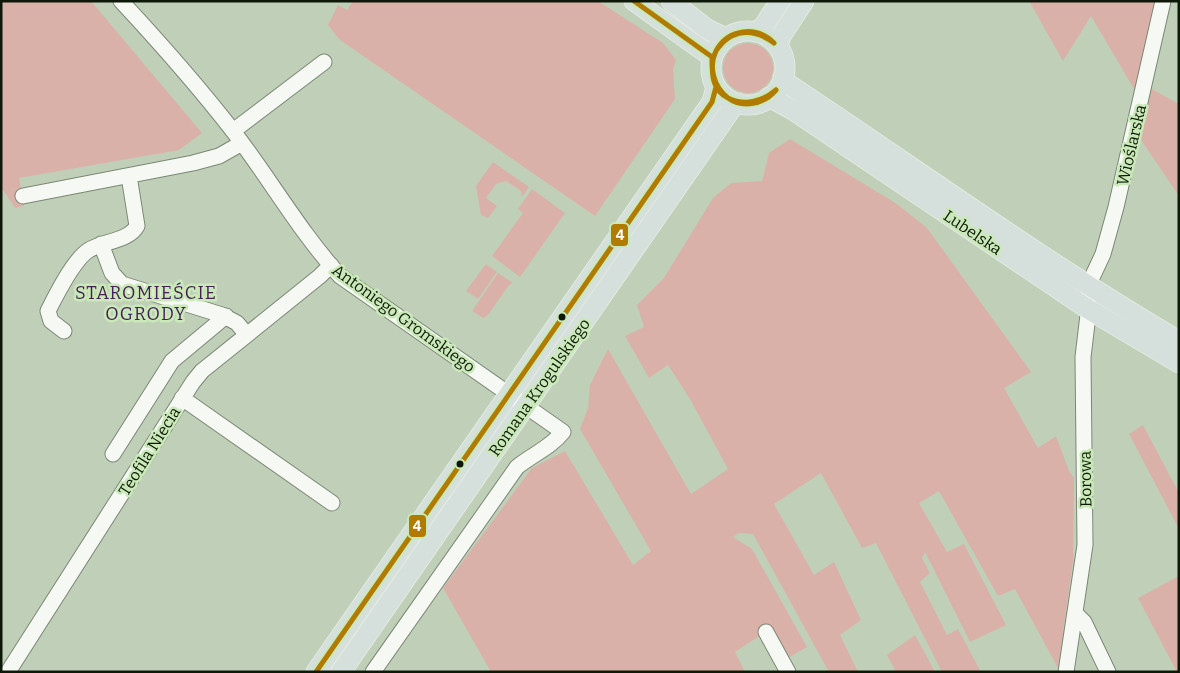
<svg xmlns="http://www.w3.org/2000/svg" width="1180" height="673" font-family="Bitter,serif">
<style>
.green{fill:#d9b1a9}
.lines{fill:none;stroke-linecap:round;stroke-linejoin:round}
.minor-casing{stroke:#7b8774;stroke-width:17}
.major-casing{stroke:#e3eadf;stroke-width:21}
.minor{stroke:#f6f8f4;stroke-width:15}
.major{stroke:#d5dfdc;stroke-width:19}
.bus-1-casing{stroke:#cae9b9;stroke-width:9}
.bus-1{stroke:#b17b02;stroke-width:5}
.bus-dot{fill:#0e1808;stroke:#cae9b9;stroke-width:2}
.labels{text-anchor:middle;stroke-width:5;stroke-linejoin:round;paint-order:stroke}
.street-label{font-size:16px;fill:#0e1808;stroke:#cae9b9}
.neighbourhood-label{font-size:18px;letter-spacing:1px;fill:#441e54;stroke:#cae9b9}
.line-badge{stroke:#cae9b9;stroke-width:2}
.badge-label{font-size:14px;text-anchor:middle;font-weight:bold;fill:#fff}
</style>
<rect width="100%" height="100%" fill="#c0d0b8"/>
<path class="green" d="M1 1H91L202 133 179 150 19 178 24 206 15 208 1 187Z
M353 1H598L663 43 676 60 673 69 675 99 595 216 340 40 328 25 338 5 347 10Z
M1029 1H1156L1137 94 1091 16 1063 61Z
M723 68a25 25 0 1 1 50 0a25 25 0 1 1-50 0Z
M1150 88 1179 104V196L1137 134Z
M790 139 897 204 927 228 1031 372 1004 388 1038 448 1056 436 1069 471 1074 478 1073 561 1058 668 1015 589 998 596 939 491 919 503 947 552 964 544 1006 625 970 642 925 552 922 558 930 573 920 582 947 635 958 629 981 672H942L876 543 862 548 821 473 774 504 814 575 834 562 861 620 840 635 858 672H829L753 534 739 533 733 537 752 549 807 647 786 659 770 629 735 652 745 672H491L443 588 532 468 565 451 633 565 651 551 580 429 588 408 590 385 608 349 691 494 728 469 690 399 668 365 649 378 625 336 644 327 637 305 664 278 713 198 731 183 762 181 769 153Z
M493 162 529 187 522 197 521 191 506 181 496 184 486 198 497 206 488 218 481 215 476 186Z
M532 189 565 213 520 277 492 256 523 213 518 209Z
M486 264 497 272 478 299 466 291Z
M498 273 513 283 509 285 488 315 483 318 472 311Z
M1143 425 1179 493V529L1129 434Z
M1179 576V672H1177L1138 598Z
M915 635 935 672H896L887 655Z"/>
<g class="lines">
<defs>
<path id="minor" d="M121 1C160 43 198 86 233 131 270 179 300 232 340 276L563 432C550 448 533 454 517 467L373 672
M233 131 324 62
M23 196 193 163 219 156 242 143
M101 244 112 273 122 284 222 315 237 323 247 335
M64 331 51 321 48 311C56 295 74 259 89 250 103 241 129 241 137 226L129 176
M182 398 332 503
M113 454 172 361 226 316
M1075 613 1084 622 1108 672
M766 632 788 672
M8 672 193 382 202 371 320 276 331 265
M1066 672 1085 545 1083 357 1088 315V286L1103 254 1116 207 1163 1"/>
<path id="major" d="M634 1 712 57
M671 1 707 29 726 38
M711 68a37 37 0 1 1 74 0a37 37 0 1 1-74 0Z
M755 32 763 27 780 1
M778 46 781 36 804 1
M783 77 788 84C918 170 1044 262 1179 341
M769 97 793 110 1088 309 1179 363
M316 672 712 102 716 87
M341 672 725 118 732 108 739 103"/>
</defs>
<use href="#minor" class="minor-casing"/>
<use href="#major" class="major-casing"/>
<use href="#minor" class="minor"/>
<use href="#major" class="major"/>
<defs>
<path id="bus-1" d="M634 1 712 57
M716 51C708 67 714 87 728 98
M716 51C728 29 756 25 774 43
M716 51C731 28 754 28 774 43
M712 59C712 75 712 90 728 98
M728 98C744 106 762 102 776 90
M728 98C743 109 764 104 776 90
M316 672 712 102 716 87"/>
</defs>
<use href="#bus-1" class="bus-1-casing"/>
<use href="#bus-1" class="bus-1"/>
</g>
<g class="bus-dot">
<circle cx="562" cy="317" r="4.5"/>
<circle cx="460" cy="464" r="4.5"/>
</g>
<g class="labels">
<g class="street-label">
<text transform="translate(1131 145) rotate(-77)" y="6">Wioślarska</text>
<text transform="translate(973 232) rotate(34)" y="6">Lubelska</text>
<text transform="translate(404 318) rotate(36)" y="6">Antoniego Gromskiego</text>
<text transform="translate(539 387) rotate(-55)" y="6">Romana Krogulskiego</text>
<text transform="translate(149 451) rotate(-58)" y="6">Teofila Niecia</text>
<text transform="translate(1085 479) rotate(-91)" y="6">Borowa</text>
</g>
<g class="neighbourhood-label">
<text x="146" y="299">STAROMIEŚCIE<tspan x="146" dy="21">OGRODY</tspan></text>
</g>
</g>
<g class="line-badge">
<rect x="610" y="223" width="19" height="24" rx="5" fill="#b17b02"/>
<rect x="408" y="514" width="19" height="24" rx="5" fill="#b17b02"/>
</g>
<g class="badge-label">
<text x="620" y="240">4</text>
<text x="417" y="531">4</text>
</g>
<rect width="1180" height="673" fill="none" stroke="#0e1808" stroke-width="5"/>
</svg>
